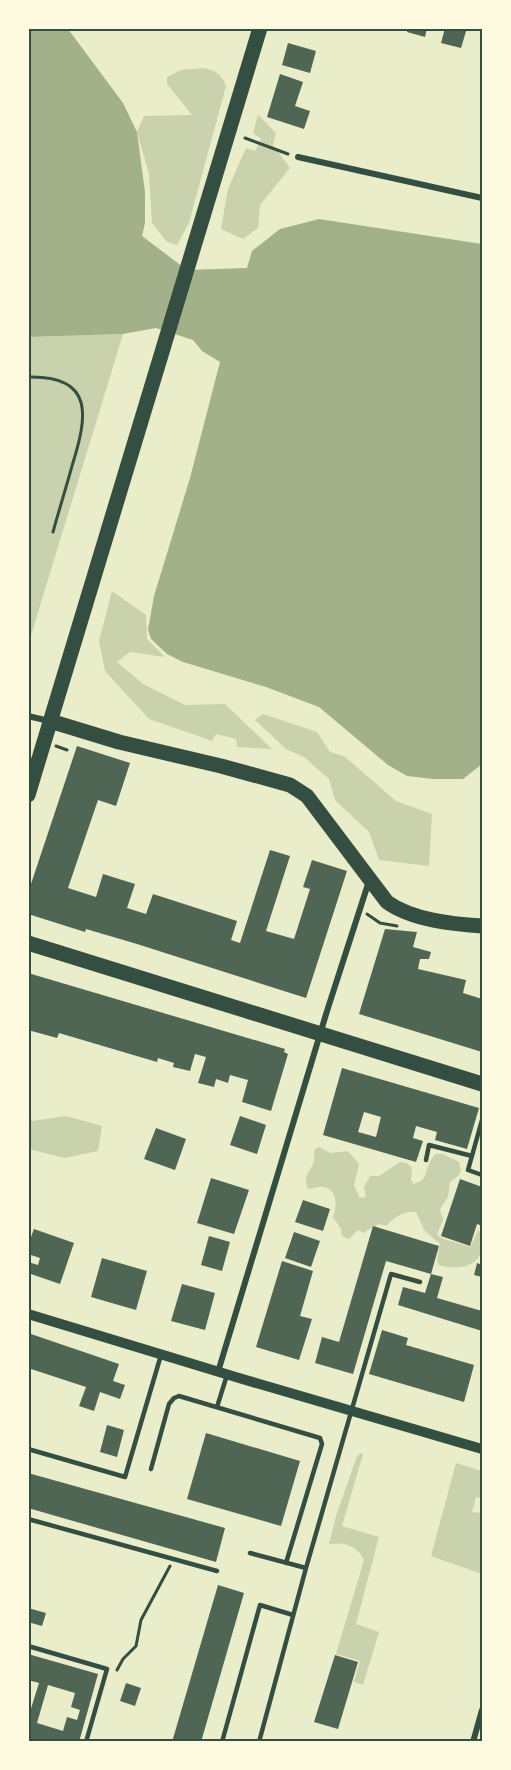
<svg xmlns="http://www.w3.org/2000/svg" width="511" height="1770" font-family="'PT Sans Narrow',sans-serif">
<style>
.green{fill:#cad2ad}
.water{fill:#a3b18a}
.building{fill:#4f6655;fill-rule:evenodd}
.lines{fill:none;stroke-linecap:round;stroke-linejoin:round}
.path{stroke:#344e41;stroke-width:3}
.service{stroke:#344e41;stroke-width:4.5}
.minor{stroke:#344e41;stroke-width:6}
.tertiary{stroke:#344e41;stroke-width:10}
.primary{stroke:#344e41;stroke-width:15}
.neatline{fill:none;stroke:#344e41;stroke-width:2}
</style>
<rect width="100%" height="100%" fill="#e9edc9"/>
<path class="green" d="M205 68C216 71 222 75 226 86L189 223 177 245 167 242 152 223 149 174 137 132 144 116 192 115 167 84V77L181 70Z
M258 115 276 133 273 145 290 168 260 205 258 228 243 239 221 229 228 189 246 148 255 151 261 139 253 133Z
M123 334 29 642V337Z
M112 591 146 615 147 639 165 657 130 652 117 662 143 684 185 705 225 704 272 749 237 747 236 739 216 734 212 741 149 719 105 671 99 641Z
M263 714 317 732 330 752 344 756 396 801 432 814 429 866 379 860 369 832 335 800 329 779 304 757 286 749 255 720Z
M29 1113 32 1121 66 1116 102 1126 98 1151 64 1158 29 1149Z
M319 1147 331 1153 348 1151 359 1164 354 1185 360 1198 366 1197 364 1187 370 1176H379L400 1162 407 1163 412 1168 411 1179 413 1184C428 1180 424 1175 429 1164 430 1160 433 1157 436 1154H443L459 1162 461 1170 459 1175 450 1182 448 1197 440 1209 443 1220 437 1234 441 1238 470 1247 478 1231 482 1232V1255L479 1256C473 1269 451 1269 439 1265L437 1261 440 1244 424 1230 416 1212C403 1210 394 1218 386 1226L379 1224 369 1229 364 1233 358 1230 349 1239 342 1236 341 1229 333 1217C337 1207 338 1189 323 1187 317 1186 314 1189 308 1189 302 1174 312 1171 314 1160 315 1157 314 1154 314 1150Z
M361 1453 363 1454 342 1526 379 1537 356 1624 379 1632 363 1685 354 1682 360 1661 336 1654 364 1560C357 1545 344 1542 329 1544L336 1516 357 1456Z
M456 1463 482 1471V1498L476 1497 472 1512 482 1513V1574L431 1556Z"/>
<path class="water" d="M29 29H68L123 103 137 132 145 192V223L142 236 187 270 247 268 252 251 280 229 319 219 482 244V764L463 779H433L407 776 388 765 319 707 266 687 183 662 167 654 151 639 148 630 154 596 190 478 220 362 202 351 193 340 156 328 123 334 29 337Z"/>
<path class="building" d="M408 28H427L425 37 407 32Z
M445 28H467L461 48 441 43Z
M288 43 316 51 310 73 282 65Z
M280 74 303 82 295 106 310 111 304 129 267 117Z
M77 746 130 763 116 806 98 800 68 888 96 897 103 874 135 884 127 908 146 914 153 894 237 921 231 940 240 943 270 850 290 856 266 931 294 939 310 889 303 887 312 860 347 871 306 998 137 944 86 929 85 932 28 914V893Z
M385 929 417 932 413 947 431 952 429 959H420L418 969 466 980 463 993 482 999V1052L359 1014Z
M28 973 285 1049 284 1052 288 1054 271 1111 242 1102 248 1080 230 1075 228 1083 216 1079 214 1087 198 1083 206 1057 195 1054 190 1071 173 1067 174 1063 158 1058 157 1062 59 1033 57 1038 28 1030Z
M342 1068 479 1108 467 1149 435 1140 437 1132 416 1126 413 1138 423 1141 416 1162 323 1135ZM364 1112 381 1117 376 1137 358 1132Z
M240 1116 266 1125 257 1154 230 1145Z
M156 1128 186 1139 175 1170 144 1159Z
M211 1178 249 1190 234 1234 197 1223Z
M460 1179 482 1187V1226L477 1224 470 1246 441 1236Z
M303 1200 330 1209 323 1231 295 1222Z
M373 1226 439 1246 431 1274 386 1261 353 1374 315 1363 322 1337 339 1342Z
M34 1229 74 1243 60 1284 28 1273V1262L38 1265 40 1258 28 1254V1245Z
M294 1232 320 1241 311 1267 285 1258Z
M209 1236 230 1242 222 1271 201 1265Z
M102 1258 147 1271 136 1310 91 1297Z
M282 1261 313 1271 300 1316 312 1319 299 1360 256 1347Z
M477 1263 482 1265V1277L474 1275Z
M431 1274 443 1277 437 1298 482 1311V1331L398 1305 403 1287 425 1293Z
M182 1284 215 1293 205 1330 171 1321Z
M382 1330 408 1338 406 1345 474 1365 464 1402 369 1374Z
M28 1333 119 1364 113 1381 125 1385 120 1399 100 1392 94 1411 79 1406 86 1387 28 1368Z
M107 1425 124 1430 117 1457 100 1452Z
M206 1433 300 1461 281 1526 187 1499Z
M28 1473 225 1528 216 1562 28 1508Z
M218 1585 244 1593 201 1742H172Z
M28 1608 46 1613 42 1626 28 1622Z
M28 1654 98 1674 79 1742H28V1718L39 1683 28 1680ZM48 1685 75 1693 71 1707 80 1710 77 1720 67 1717 63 1731 37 1723Z
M335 1655 358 1662 338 1729 314 1722Z
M126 1683 141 1688 135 1706 120 1701Z"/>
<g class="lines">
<path class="path" d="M245 138 288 154
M28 377C96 375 87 418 72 466 66 488 59 510 53 532
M56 746 67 750
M367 914 380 923 397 926
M117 1670 123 1659 136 1646 141 1620 170 1566"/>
<path class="service" d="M482 1120 468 1170 482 1175
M426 1160 429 1145 472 1156
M217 1407 227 1375
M28 1449 125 1477 161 1355
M151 1469 169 1404 174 1398 179 1396 320 1438 322 1444 286 1563
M28 1519 217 1571
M250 1553 306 1568 391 1274 420 1282
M28 1646 107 1669 86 1742
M222 1742 260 1605 293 1615
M259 1742 306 1568"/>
<path class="minor" d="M298 157 482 198
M28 716 49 721
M218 1372 327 1011 369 881
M473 1742 482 1710"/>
<path class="tertiary" d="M28 1314 239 1378 482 1449"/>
<path class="primary" d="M50 721 119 742 221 766 290 785 307 796 387 902C412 920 452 924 482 926
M28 795 260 28
M28 943 482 1084"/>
</g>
<rect width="511" height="1770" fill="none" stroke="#fefae0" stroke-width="60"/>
<rect x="30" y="30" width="451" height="1710" class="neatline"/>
</svg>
